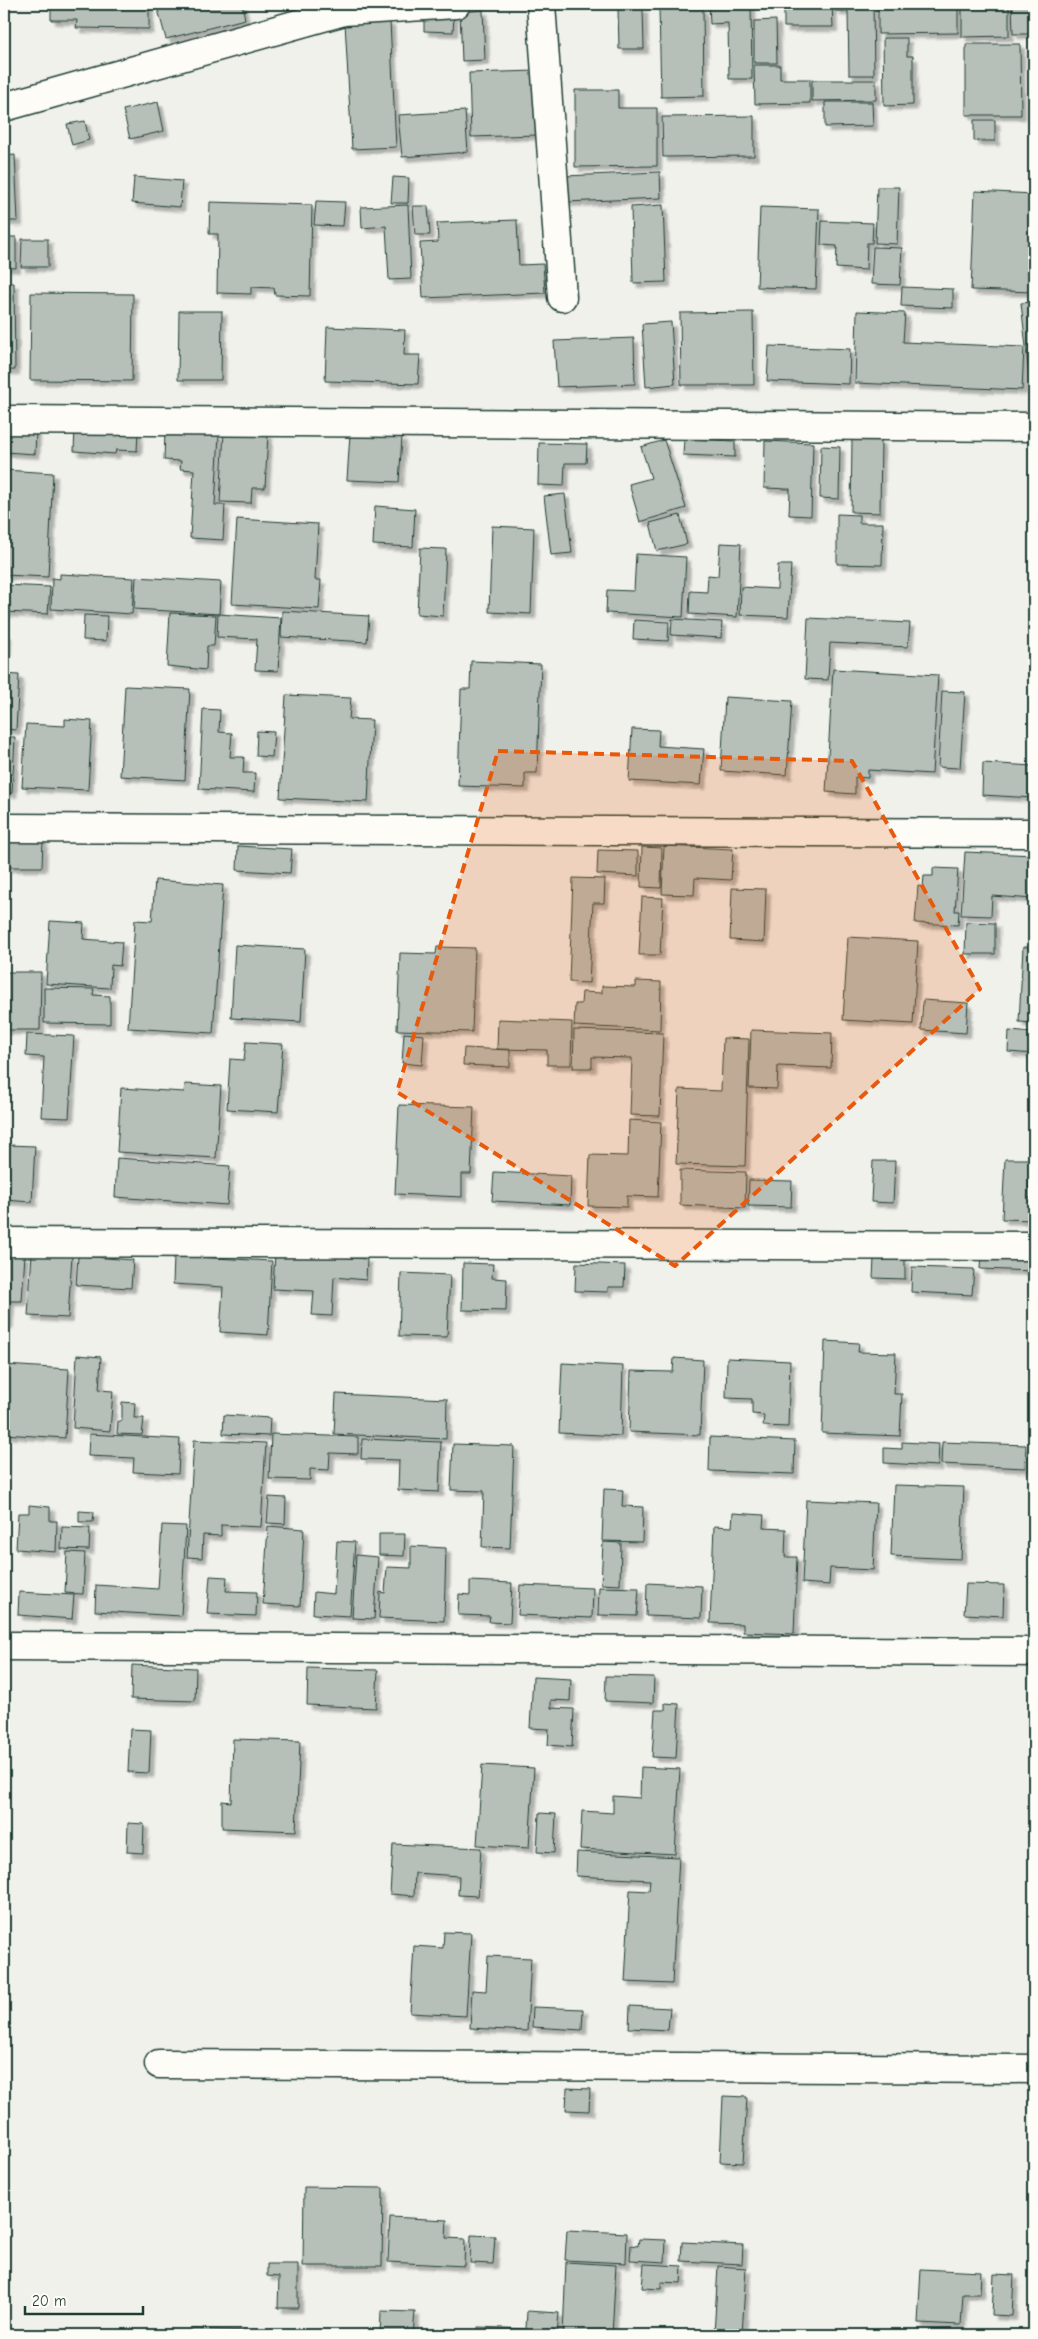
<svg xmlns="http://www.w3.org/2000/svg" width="1038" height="2339" font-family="'Comic Neue',sans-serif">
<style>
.building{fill:#b6bfb8;stroke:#1f3d34;filter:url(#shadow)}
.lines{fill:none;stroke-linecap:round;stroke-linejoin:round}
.minor-casing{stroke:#1f3d34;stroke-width:31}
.minor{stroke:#fdfcf7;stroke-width:28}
.marked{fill:#e8590c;fill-opacity:0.2;stroke:#e8590c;stroke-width:4;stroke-dasharray:10 6;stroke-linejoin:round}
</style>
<defs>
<filter id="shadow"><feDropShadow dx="4.5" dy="4.5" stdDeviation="1" flood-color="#0004"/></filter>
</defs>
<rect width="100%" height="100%" fill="#f0f1eb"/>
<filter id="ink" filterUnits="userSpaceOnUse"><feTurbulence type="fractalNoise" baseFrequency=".02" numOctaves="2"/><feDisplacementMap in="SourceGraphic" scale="10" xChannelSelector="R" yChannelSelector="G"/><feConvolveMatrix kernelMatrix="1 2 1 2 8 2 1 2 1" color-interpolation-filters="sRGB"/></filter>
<g filter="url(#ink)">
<path class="building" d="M51 4H149V29L76 28 77 20H51Z
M165 4H242L245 19 166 39 157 6Z
M709 4H751L752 79H729L728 23 710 24Z
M784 4H832L833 27H784Z
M836 4H873L874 75H849L848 11H836Z
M878 4H958V33L878 34Z
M962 4H1009V36L962 37Z
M1012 4H1034V34H1013Z
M618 8H643L644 49H619Z
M659 8H703L704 96 661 97Z
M483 10 485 60 462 61 460 12Z
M424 14 454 15 453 32 424 31Z
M776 20 777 63H754V21Z
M390 21 396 147 352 149 345 23Z
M883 38H907V56H913V105L884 106Z
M966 44H1020L1021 115H966Z
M754 65H780V79H810V103L755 104Z
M536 71 538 135 471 137 469 73Z
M812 80H876V100L812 101Z
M575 90H618V108H657V166L575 167Z
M158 102 164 131 130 139 123 110Z
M825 102H872L873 126 825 127Z
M465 111 468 152 402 157 398 115Z
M754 116V156L663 157 662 117Z
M974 120H995V141H974Z
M85 121 89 140 72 145 67 124Z
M15 155 18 221H4V156Z
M660 172 661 198 565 202 564 176Z
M134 177 182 181 180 207 132 203Z
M393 177 409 178 408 203H391Z
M877 187H899L897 244 875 243Z
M975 191 1034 194V292L971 290Z
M316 201 345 202 343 226 314 225Z
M210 202 312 205 310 296 275 295 274 288 251 287V294L217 293 218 234H209Z
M408 205 411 279 389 280 386 226 362 228 361 207Z
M663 205 666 282 633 283 631 207Z
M413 206H428L430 235H415Z
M760 207 819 209 816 289 757 287Z
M517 220 519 265 543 264 545 293 423 298 420 243 438 242 437 223Z
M822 221 873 223 872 243H867L866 270 836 268 837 246 821 245Z
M6 237H16V268L4 267V245H6Z
M22 239H48V267H21Z
M873 247 902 248 900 285 871 284Z
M4 283H14L15 370H4Z
M902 287 953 289V308L901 306Z
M31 293 133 294 132 381 30 380Z
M1034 302V390L1031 391 1021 303Z
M179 311H222L221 380H178Z
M857 311 905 313 903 342 1024 347 1022 390 855 383Z
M753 312 754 385H681L680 313Z
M671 322 675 384 646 387 642 324Z
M327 327 405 330 404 355H420L418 384 325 381Z
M634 338 635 384 557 387 554 341Z
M769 346 850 349 849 384 767 381Z
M75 428 138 431 137 451 116 450 115 454 74 451Z
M4 429 36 431 35 454 4 452Z
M165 431 219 434 215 505H225L223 540 190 538 194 470 180 469 181 461 164 460Z
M224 432 268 434 265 488H252L251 503 220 502Z
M350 434 402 437 399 482 347 480Z
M684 439 735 441V457L683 455Z
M852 439 881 440 880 513 851 512Z
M664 440 686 508 640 522 629 484 651 478 641 447Z
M765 441 813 443 811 516 789 515 790 489 764 488Z
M539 443 587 444 586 463H565L564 486 538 485Z
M821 446 840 447 839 499 820 498Z
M4 470 53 473 48 577 4 575Z
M565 494 572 553 551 555 544 496Z
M375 506 415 509 413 547 373 545Z
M837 514 859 515V523H883L882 565 837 564Z
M680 515 687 544 657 551 650 523Z
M237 519 318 524 315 580H321L319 609 232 604Z
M492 526 534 528 531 614 489 612Z
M720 543 741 544 737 617 689 614 690 591 707 592 708 575 718 576Z
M420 548 446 549 443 616 417 614Z
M636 554 686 557 683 617 606 613 607 590 634 591Z
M778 565H791L788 617 740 615 741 587 777 589Z
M60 574 134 578 132 614 51 609 52 578 60 579Z
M136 577 221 582 219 614 134 609Z
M4 585 50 587 48 614 4 612Z
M282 611 369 616 367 642 281 637Z
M170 613 216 615 214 646H207L206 670 167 666Z
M218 614 281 618 278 671 255 670 257 639 217 637Z
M84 615 107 616 106 641 83 640Z
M808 618 910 623 908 647 830 643 828 680 805 679Z
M672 619 722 622 721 638 671 635Z
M634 620 669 622 668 641 633 639Z
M4 634H7L6 652H4Z
M471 661 541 664 537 773H525V788L458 786 461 689H470Z
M833 669 938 675 932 774 868 770V778L855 777V794L826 792Z
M4 674 19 675 16 730 4 729Z
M125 686 190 689 185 780 120 776Z
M942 691 965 692 960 768 938 767Z
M286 695 351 698 349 719 372 720 368 802 280 798Z
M725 697 792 701 787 775 721 771Z
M203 709 220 710 219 732 232 733 230 757H244L243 773H255L254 792 199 789Z
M65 719 92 721 88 790 22 787 26 724 65 726Z
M632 729 659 730 658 746 704 749 701 785 629 781Z
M257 731 274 732 272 757 256 756Z
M4 737H15L12 793 4 792Z
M983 763 1034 766V798L982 795Z
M4 839H43L42 867H4Z
M238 846 292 849 290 873 237 870Z
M664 846 733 849 731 880 695 878 694 895 662 894Z
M642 847 662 848 661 888 641 887Z
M598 850 638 851V876L597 874Z
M965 852 1034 855V899L992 896 991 916 961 915Z
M933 868 958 869 955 911H959L958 925 915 923 918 886 923 887 924 876H933Z
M573 878 605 879 604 903H593L589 983 569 982Z
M155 880 223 885 213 1033 128 1028 135 920 152 921Z
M732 888 766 889 764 942 730 940Z
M642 897 663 898 660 955H639Z
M50 921 84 923 83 939 122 942 120 966 111 965 110 988 46 984Z
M966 922 995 923V954H965Z
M848 937 918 941 913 1024 843 1020Z
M235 945 305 949 301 1022 231 1018Z
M437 947 475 948 472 1032 397 1030 400 953 436 954Z
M1023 947H1034V1023L1019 1022Z
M4 972H41L40 1030H4Z
M636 981 661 982 660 1030 574 1026 575 1004H581L582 992 602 993V986L636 987Z
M44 988 94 989 93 995 110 996V1024L44 1023Z
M923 1000 968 1003 966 1033 921 1030Z
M498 1019 572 1022 571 1065H547V1050L497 1049Z
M574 1030 663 1033 660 1116 630 1115 632 1058 592 1057V1068H573Z
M751 1030 832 1033 831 1068 778 1066 777 1089 749 1088Z
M1009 1031 1034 1033V1054L1008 1052Z
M404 1033 424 1035 422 1065 402 1063Z
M27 1034 74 1036 69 1118 41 1117 44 1057 26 1056Z
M723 1038 749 1039 745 1166 676 1164 679 1089 721 1091Z
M246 1042 283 1044 278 1112 227 1109 230 1059 244 1060Z
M464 1048 510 1050V1067L463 1065Z
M185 1084 221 1086 216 1158 117 1152 121 1088 184 1092Z
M399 1105 474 1107 471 1174H462V1197L395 1194Z
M629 1120 661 1122 658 1197 627 1196V1207L588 1206 590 1155 628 1156Z
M8 1145 35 1146 32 1202 4 1200V1171H6Z
M117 1158 230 1166 227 1205 115 1197Z
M1005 1159H1030L1028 1198H1034V1220L1002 1219Z
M873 1161H895L893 1203 871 1202Z
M680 1170 746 1172 745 1208 680 1205Z
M494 1172 571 1176 570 1205 492 1201Z
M749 1180 792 1181 791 1207 748 1206Z
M32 1253 72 1255 68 1318 28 1316Z
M275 1253 367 1259 366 1280 334 1277 332 1316 312 1315 314 1291 273 1289Z
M981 1253 1034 1254V1271L980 1269Z
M4 1254 25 1255 22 1301H10L8 1324H4Z
M78 1256 133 1260 131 1288 76 1285Z
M174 1256 272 1261 268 1335 220 1332 223 1287 173 1284Z
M874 1258 905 1259V1279L873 1278Z
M463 1263 493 1264 492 1278 507 1279 506 1311 462 1310Z
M576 1263 625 1265 624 1287H608V1292L575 1291Z
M912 1267 974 1269 972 1295 911 1292Z
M401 1273 450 1275 447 1337 399 1336Z
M825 1341 859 1343 858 1352 896 1353 894 1394H902L900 1436 822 1433Z
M77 1355 101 1357 99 1390 113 1391 110 1431 73 1428Z
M674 1358 703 1360 700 1435 629 1432 631 1371 673 1372Z
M727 1358 790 1361 788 1427 763 1426 764 1415 752 1414V1399L726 1398Z
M562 1363 623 1366 621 1436 559 1433Z
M4 1365 69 1369 65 1438 4 1434Z
M336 1394 447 1399 446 1439 334 1434Z
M122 1402 135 1403 134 1418H144L142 1435 117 1434 118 1421H122Z
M224 1415 270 1418 269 1436 223 1434Z
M89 1434 180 1439 178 1474 133 1472 134 1458 88 1456Z
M271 1434 358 1437V1454L330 1453 329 1470 310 1469V1480L269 1479Z
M710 1437 795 1441 794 1474 709 1471Z
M362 1439 441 1442 439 1492 398 1490 399 1460 361 1459Z
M194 1440 266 1443 261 1527 221 1525V1536L203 1535 202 1558 187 1557Z
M4 1441H5L4 1473Z
M902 1442 939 1444 938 1466 884 1463V1448L902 1449Z
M942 1442 1026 1445 1025 1468 941 1464Z
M1031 1442H1034V1464H1030Z
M453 1444 514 1446 510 1548 482 1547 484 1491 451 1490Z
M1033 1469H1034V1535H1032Z
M894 1485 964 1487 961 1559 891 1556Z
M604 1489 623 1490 622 1506 643 1507 642 1542 602 1541Z
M269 1497 286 1498 285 1524 267 1523Z
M806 1500 876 1503 873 1570 830 1568 829 1585 802 1583Z
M29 1505 50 1507V1521H57L56 1552 16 1549 18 1513H29Z
M79 1511 94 1512 93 1522H79Z
M733 1513 764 1515 763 1528 786 1529 785 1557H797L794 1634 743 1632V1624L710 1623 714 1526 732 1527Z
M162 1525 186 1526 181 1616 95 1611 96 1585 158 1589Z
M268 1526 304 1529 300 1606 263 1604Z
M62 1527 90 1528 89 1550 61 1549Z
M379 1534H405L404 1556 379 1555Z
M337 1541 355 1542 350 1616 313 1614 314 1592 334 1594Z
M603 1542 621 1543 620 1585 601 1584Z
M411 1546 446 1548 444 1621 379 1618 380 1592 385 1593 387 1567 411 1568Z
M67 1552 85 1553 83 1594 65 1593Z
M356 1555 378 1557 374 1619 352 1618Z
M210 1576 227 1577 226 1591 257 1592 256 1616 207 1614Z
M470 1581 512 1583 510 1623 489 1622 490 1616 458 1615 459 1594 470 1595Z
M647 1583 702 1586 701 1618 646 1616Z
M966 1584 1004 1585 1003 1616 964 1614Z
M520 1585 593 1588 592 1618 518 1615Z
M599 1587 639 1588 637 1616 598 1615Z
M19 1592 74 1595 72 1619 18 1615Z
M132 1665 196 1668 195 1701 131 1699Z
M308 1668 378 1670 376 1708 307 1705Z
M606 1676 654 1677 653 1703 605 1701Z
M533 1677 571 1679 570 1701 551 1700V1708L574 1709 572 1747 548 1745 549 1729 530 1728Z
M665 1703 679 1704 676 1758 652 1757 655 1710H665Z
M130 1729 151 1730 149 1773 128 1772Z
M233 1739 300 1741 296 1831 222 1828V1801L231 1802Z
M482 1765 534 1768 529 1848 477 1845Z
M641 1767 680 1769 675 1854 580 1849 582 1811 613 1813V1796L640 1798Z
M539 1813 556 1814 554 1853 537 1852Z
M128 1823 144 1824 143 1853 127 1852Z
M393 1844 481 1848 478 1896 458 1895 459 1876 415 1873 414 1896 390 1894Z
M577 1852 679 1857 672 1984 625 1982 630 1890 649 1891 650 1880 576 1876Z
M444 1932 471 1933 466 2016 410 2013 414 1946 443 1948Z
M488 1956 531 1958 527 2031 470 2028 472 1990 486 1991Z
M630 2006 670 2008 668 2030 629 2028Z
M533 2007 583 2009 582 2030 532 2027Z
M567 2088 590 2089 589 2111 566 2110Z
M723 2096 747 2097 743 2163 720 2162Z
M304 2187 383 2188 382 2266H303Z
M390 2217 447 2220 446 2238 465 2239 464 2266 388 2262Z
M567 2230 627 2233 626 2263 565 2260Z
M471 2235 495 2236 493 2264 470 2263Z
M639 2239 666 2240 665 2262 630 2260 631 2245 638 2246Z
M682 2242 743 2245 742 2264 681 2261Z
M566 2262 616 2265 612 2335H563Z
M267 2264H298V2308H278L279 2277 267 2276Z
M644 2264 682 2266 681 2283 661 2282V2289L642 2288Z
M718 2266 746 2268 742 2335H714Z
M921 2269 981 2272 980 2294H963L961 2325 918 2323Z
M994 2274 1014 2275 1012 2316 992 2315Z
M381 2311 415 2312 413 2335H380Z
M527 2311 559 2313 557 2335H478V2327L526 2329Z
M192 2329 281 2332V2335H191Z"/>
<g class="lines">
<defs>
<path id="minor" d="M541 4 562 297
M4 107 344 11 456 4
M4 420 1034 427
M4 828 1034 833
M4 1242 1034 1246
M4 1646 1034 1652
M159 2064 1034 2069"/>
</defs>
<use href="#minor" class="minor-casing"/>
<use href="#minor" class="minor"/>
</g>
</g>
<path class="marked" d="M498 751 852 761 980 989 675 1266 397 1092Z"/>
<rect width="1038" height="2339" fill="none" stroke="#fdfcf7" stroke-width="20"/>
<rect x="10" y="10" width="1018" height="2319" fill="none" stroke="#1f3d34" stroke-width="2" filter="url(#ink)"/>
<path d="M25 2306v8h118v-8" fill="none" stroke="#1f3d34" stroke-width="2.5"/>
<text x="32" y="2306" font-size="15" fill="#1f3d34" stroke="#fdfcf7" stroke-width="4" paint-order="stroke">20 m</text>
</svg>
